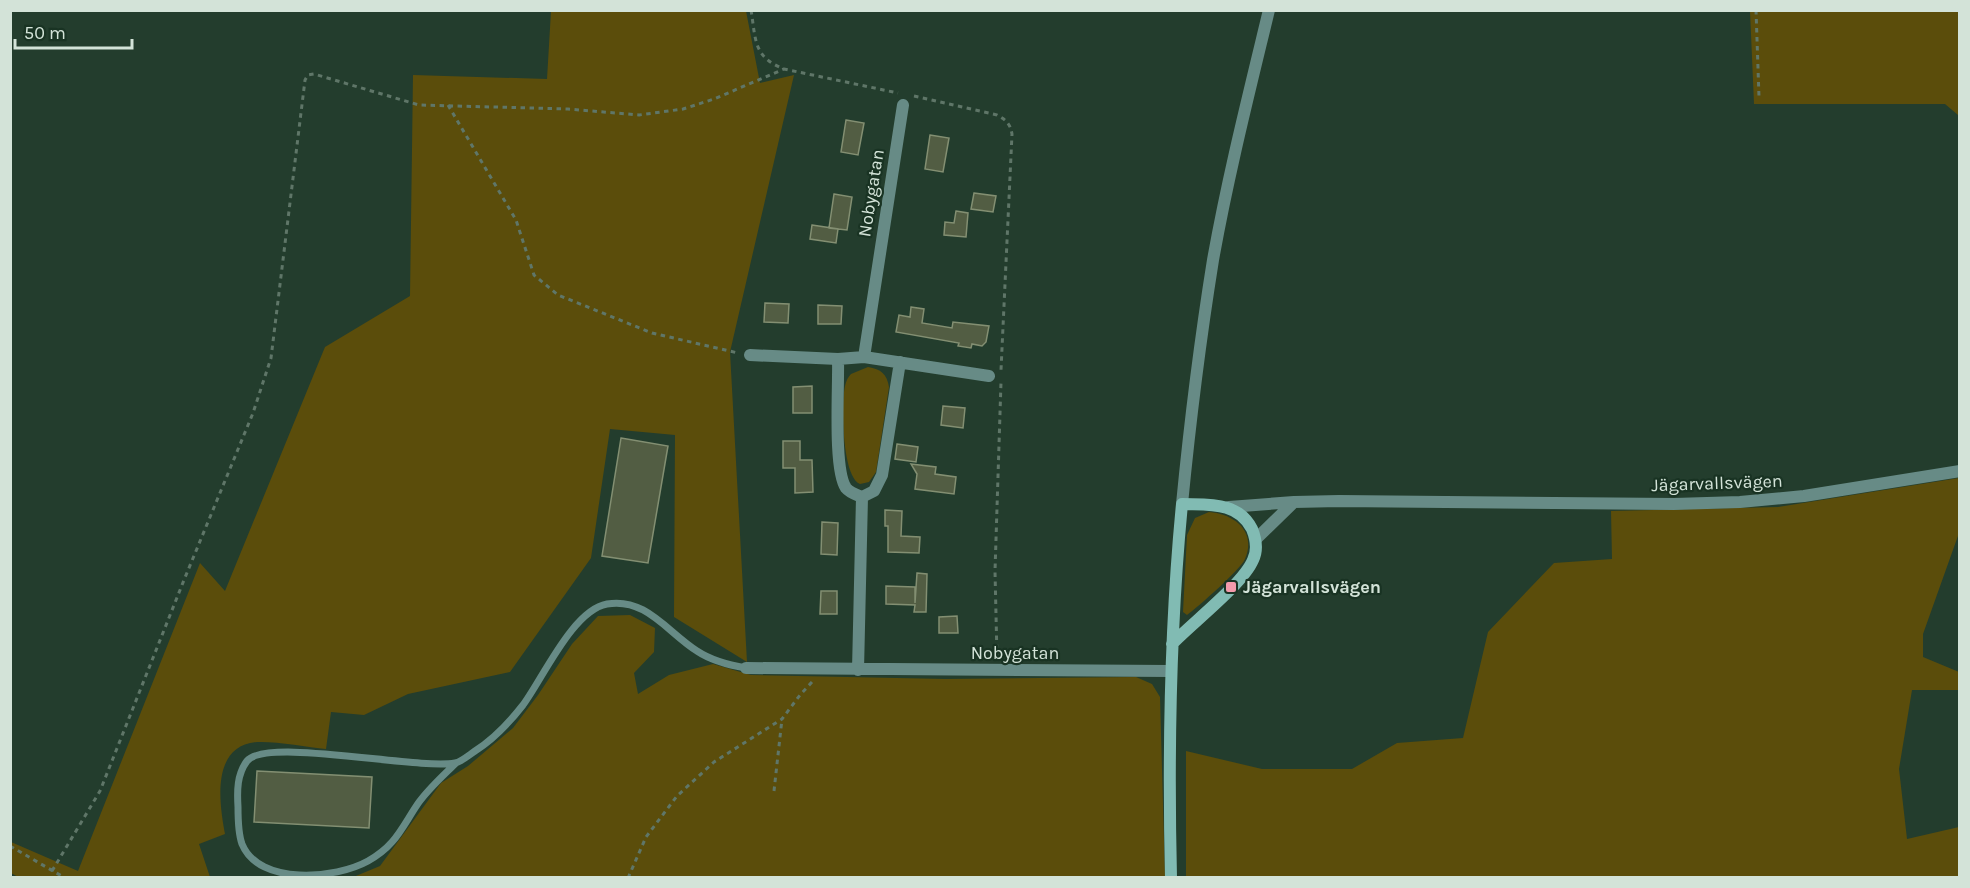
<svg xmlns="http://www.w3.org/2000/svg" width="1970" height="888" font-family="Karla,sans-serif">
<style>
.green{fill:#5b4d0b}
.building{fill:#525d43;stroke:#838f72;stroke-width:1.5}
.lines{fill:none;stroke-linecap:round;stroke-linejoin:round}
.path{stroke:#5f7668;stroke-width:3;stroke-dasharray:4.5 4.5;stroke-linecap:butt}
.lane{stroke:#678b86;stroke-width:7}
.street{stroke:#678b86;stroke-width:12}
.secondary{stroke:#81bbb3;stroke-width:12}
.poi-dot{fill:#f39aab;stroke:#193323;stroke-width:2}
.labels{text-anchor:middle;stroke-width:4.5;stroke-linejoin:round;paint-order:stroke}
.street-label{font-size:18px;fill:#d3e3d8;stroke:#193323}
.poi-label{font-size:18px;font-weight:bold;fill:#d3e3d8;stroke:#193323;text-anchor:start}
</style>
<rect width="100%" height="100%" fill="#233d2d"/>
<path class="green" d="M551 11H746L760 83 794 75 730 352 747 662 674 617 675 435 610 429 591 558 510 672 408 694 364 715 331 712 326 749C307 747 275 741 257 742 211 746 219 802 225 834L199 844 210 877 20 878 11 873V842L78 871 200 563 225 591 325 347 410 296 413 75 547 79Z
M1750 11H1959V131L1958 115 1945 104H1754Z
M868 367C881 369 887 374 889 387L876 472 869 482 860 484C842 477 841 404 845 386 846 381 848 377 851 374Z
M1959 478V533L1923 634V657L1959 672V690H1912L1899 769 1907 839 1959 827V877H1186V751L1262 769H1352L1397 743 1463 738 1488 632 1554 563 1612 559 1611 511 1778 507Z
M1209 512C1234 514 1257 531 1245 559 1241 569 1197 608 1187 615L1183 612 1187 535 1195 518Z
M630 615 655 628 654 652 634 673 638 694 669 675 713 664 751 675 945 679 1136 677 1152 684 1160 697 1165 877 351 878 380 866 441 783 468 766 513 728 538 695 572 644 598 616Z"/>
<path class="building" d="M846 120 864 123 858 155 841 152Z
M930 135 949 138 943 172 925 169Z
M974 193 996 196 993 212 971 209Z
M834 194 852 197 847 230 829 228Z
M956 211 968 213 966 237 944 235 945 222 954 223Z
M812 225 838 229 836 243 810 239Z
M765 303 789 304 788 323 764 322Z
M818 305 842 306 841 324H818Z
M911 307 924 309 922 323 952 328 953 322 989 326 986 342 982 346 972 344 971 348 958 346 959 343 896 332 899 315 910 317Z
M812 386V413H793V387Z
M943 406 965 408 963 428 941 425Z
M621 438 668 446 648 563 602 556Z
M783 441H800V460H812L813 492 795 493V468H783Z
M897 444 918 447 916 462 895 459Z
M911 464 936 467 935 474 956 477 954 494 915 489 917 474Z
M885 510 902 511 901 536 920 537 919 553 888 552V526H885Z
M822 522 838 523 837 555 821 554Z
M917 573 927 574 926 612H914L915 605 886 604V586L915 587V603Z
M821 591H837V614H820Z
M957 616 958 633H939V617Z
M257 771 372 777 369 828 254 822Z"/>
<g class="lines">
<path class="path" d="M751 10C756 40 753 57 784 69L898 93
M1756 10 1759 97
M914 96 997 115C1006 120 1010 123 1012 134L1001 370
M448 105 516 220 534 275 558 295 652 333 738 353
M997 658 995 571 1001 382
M774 791 782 719
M10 846 65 878
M52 871 100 791 184 580 253 413 271 358 305 80 308 75 314 74 419 105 568 109 639 115 683 109 714 99 784 69
M628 878 646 837 677 796 714 762 782 719 800 695 812 682"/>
<path class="lane" d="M456 763C443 776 428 789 417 805 401 829 395 846 368 861 336 879 259 886 242 844 238 833 238 819 238 807 237 791 237 774 247 761 266 737 417 770 455 763 461 762 469 755 475 751 494 739 509 723 523 705 543 678 573 610 607 604 646 597 668 633 697 651 712 661 728 665 746 668"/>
<path class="street" d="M750 355 838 359 864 357 989 376
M864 357 903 105
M838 359C839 385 833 469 846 488 850 493 857 495 862 497L874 491 882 475 900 362
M1182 504C1190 422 1200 341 1213 260 1228 176 1249 93 1269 10
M1229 507 1294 502 1339 501 1674 504 1740 502 1804 496 1960 471
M1256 539 1294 502
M746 668 1171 671
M858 670 862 497"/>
<path class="secondary" d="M1171 878C1168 753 1170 628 1182 504 1208 505 1238 501 1252 529 1256 539 1258 550 1253 560 1243 584 1192 623 1172 644"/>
</g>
<rect class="poi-dot" x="1225" y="581" width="12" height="12" rx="3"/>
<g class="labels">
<g class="street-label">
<text transform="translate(871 193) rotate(-81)" y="6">Nobygatan</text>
<text transform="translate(1717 483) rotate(-2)" y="6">Jägarvallsvägen</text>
<text x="1015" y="659">Nobygatan</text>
</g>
<g class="poi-label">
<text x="1243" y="593">Jägarvallsvägen</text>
</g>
</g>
<rect width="1970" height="888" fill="none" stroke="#d3e3d8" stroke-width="24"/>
<path d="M15 39v9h117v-9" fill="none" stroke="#d3e3d8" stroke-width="3"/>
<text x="24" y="39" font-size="18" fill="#d3e3d8" stroke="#193323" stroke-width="4.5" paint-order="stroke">50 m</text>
</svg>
